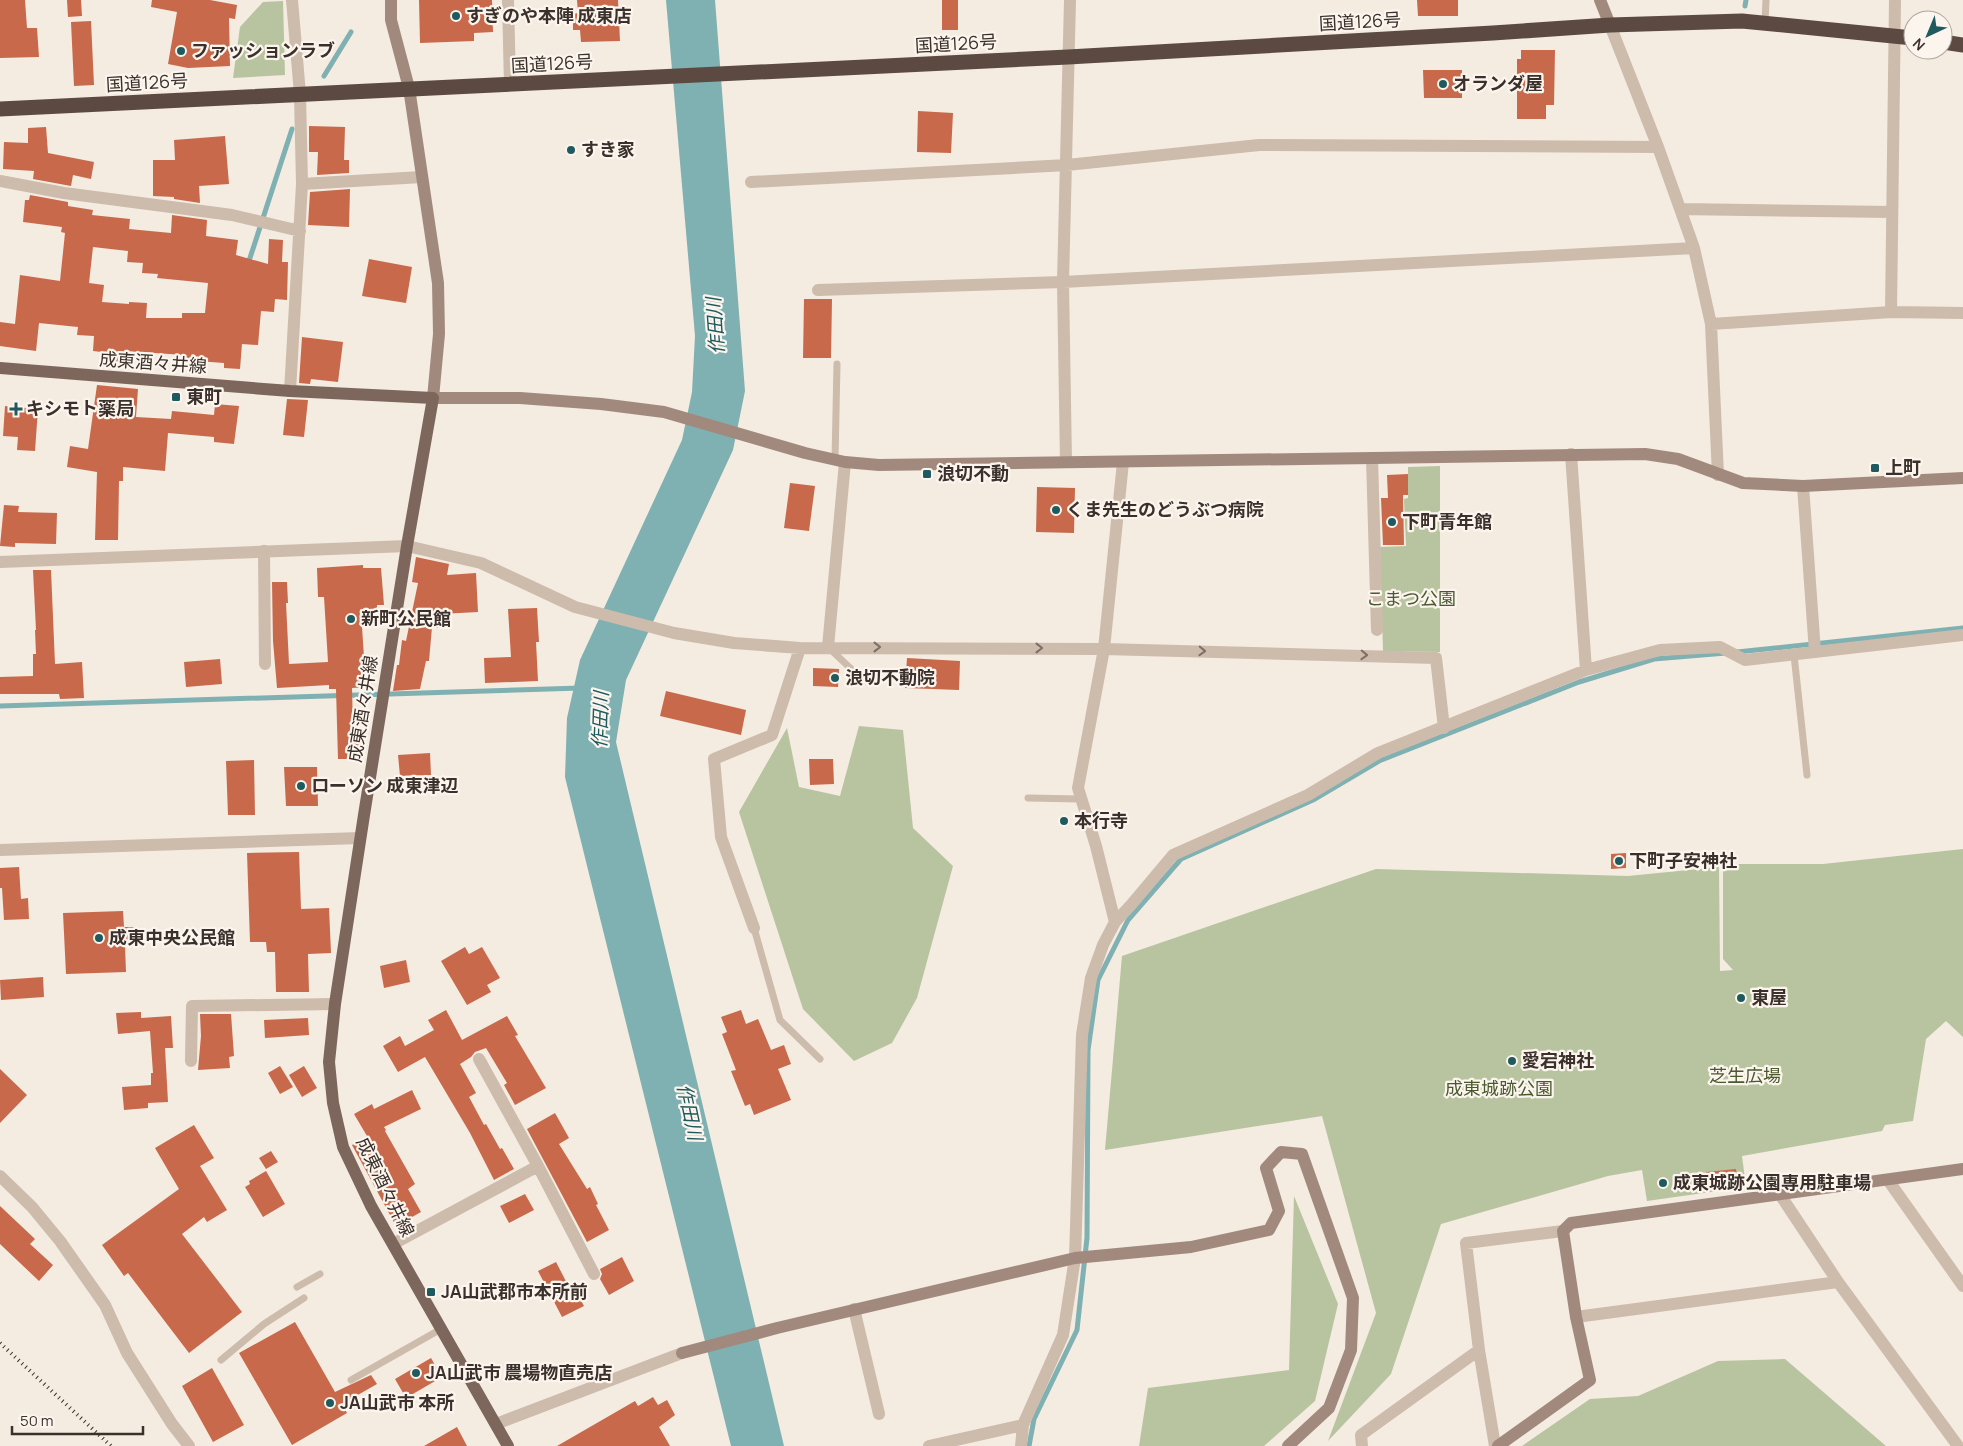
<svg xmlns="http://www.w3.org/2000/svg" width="1963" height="1446" font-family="Manrope,'Noto Sans JP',sans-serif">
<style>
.green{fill:#b8c4a0}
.water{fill:#7fb0b2}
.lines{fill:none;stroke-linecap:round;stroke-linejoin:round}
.stream{stroke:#7fb0b2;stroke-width:5}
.building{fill:#c8694b;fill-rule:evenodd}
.lane{stroke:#cdbbac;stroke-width:7}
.street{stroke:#cdbbac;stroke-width:12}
.secondary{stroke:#a18a7d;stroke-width:12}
.primary{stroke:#7d675c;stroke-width:12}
.highway{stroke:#5c4a42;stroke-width:15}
.rail{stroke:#3b302b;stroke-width:4;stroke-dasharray:1 4;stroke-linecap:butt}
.oneway{stroke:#7d6f65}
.poi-dot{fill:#1f5a5e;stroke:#fbf5ee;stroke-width:2}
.labels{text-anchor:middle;stroke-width:4.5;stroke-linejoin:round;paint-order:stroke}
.poi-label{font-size:18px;font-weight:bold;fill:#3b302b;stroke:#fbf5ee;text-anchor:start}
.street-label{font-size:18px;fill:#3b302b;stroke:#fbf5ee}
.park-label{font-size:18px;fill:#4a5a2e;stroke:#fbf5ee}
.water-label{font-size:19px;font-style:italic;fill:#1f5a5e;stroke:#fbf5ee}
</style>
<rect width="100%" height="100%" fill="#f4ebe1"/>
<path class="green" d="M283 1 285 75 233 78 240 27 263 2Z
M1440 466V652L1383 651 1380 547 1406 546 1404 499 1408 498V467Z
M859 726 903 730 913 828 953 866 917 998 892 1043 854 1061 803 1009 739 812 787 728 799 787 840 796Z
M1963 849V1037L1946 1021 1926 1039 1913 1121 1885 1125 1882 1131 1742 1156 1746 1187 1647 1201 1642 1170 1608 1176 1441 1224 1391 1374 1328 1441 1376 1313 1322 1116 1105 1150 1122 956 1376 869 1628 876 1719 867 1720 971 1733 970 1723 959V864H1823Z
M1294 1196 1338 1304 1315 1401 1264 1446H1139L1148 1388 1289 1370Z
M1785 1359 1886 1446H1522L1590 1399 1638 1396 1718 1361Z"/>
<path class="water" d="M666 0H715L745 391 733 450 626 680 616 742 784 1446H731L565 777 567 718 580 660 682 440 692 392 695 336Z"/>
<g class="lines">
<path class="stream" d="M1745 6 1746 0
M324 76 351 32
M248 264 292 129
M1737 652 1963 628
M0 706 581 688
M1029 1446 1034 1419 1077 1330 1087 1238 1088 1050 1098 980 1128 920 1181 859 1313 800 1379 761 1579 682 1654 659 1726 653"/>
</g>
<path class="building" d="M0 0H25L27 28H37L39 57 0 58Z
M67 0H81L82 16 68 17Z
M152 0H210L237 5 235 19 229 18 230 66 188 68 168 64 177 12 151 7Z
M419 0H492L493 32 474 33V41L420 43Z
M577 0H618L620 41 581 42 580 30H573V14L578 13Z
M942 0H958V30H942Z
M1417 0H1458V16H1418Z
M91 21 94 85 74 86 71 22Z
M1521 50H1555L1554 105H1546V119H1517V59H1521Z
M1423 70H1462V98H1424Z
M918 111 953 113 951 153 917 152Z
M309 126 345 127 344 160H349V173L317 175 318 152H309Z
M46 127 48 153 94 162 91 179 73 175 71 186 33 179 34 171 3 169 4 142 28 143V128Z
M225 136 229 184 199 186 200 203 174 199V197L153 196V160H175L174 140Z
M350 189 349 227 308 225 310 192Z
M30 195 68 202V206L93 210 92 215 130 219 129 229 171 233 172 215 207 220 206 236 238 240 236 255 268 264 269 239 283 240 282 262H288L287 300 275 299 274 312 261 311 258 345 242 344 240 369 224 368V363L184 360V355L125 351 124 362 110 361V353L93 351 94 336 77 335 78 327 39 323 36 351 0 346V322L15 324 20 275 60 281 65 233 61 232 62 227 23 222 25 200H29ZM93 247 128 251 127 262 143 263 142 273 158 274 157 278 208 283 205 313H182V318H146L147 303 129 302V304L102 302 104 285 89 283Z
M369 259 412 267 406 303 362 296Z
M804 299H832L831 358H803Z
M302 337 343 342 338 382 311 379 310 384 299 383Z
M97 385 138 389 136 417 171 419 172 411 214 415 215 404 239 406 234 444 214 442V437L168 433 165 471 123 467V481H119L118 540H95L97 472 67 467 70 446 88 449Z
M287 399 308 400 304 437 283 435Z
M5 406 38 409 35 451 17 450 18 437 3 436Z
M1408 474V495H1403L1404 545H1383L1381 498H1388L1387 475Z
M790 483 815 486 809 531 784 528Z
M1037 487 1075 488 1074 533 1036 532Z
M4 505 19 506 18 512 57 513 56 544 15 543V547L0 546Z
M416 557 449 564 447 575 476 573 478 612 441 614 438 628 432 627 429 661H426L420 689 393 691 397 665H399L402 640 406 641 418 583 412 582Z
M363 565V568H381L384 605H377V627H362L366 687 352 688 353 730H360V748H357L358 759H338L336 689H329V685L277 688 273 641 272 582H287L288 603H286L289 664 328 662 324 597H318L317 568Z
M33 570H51L55 664 82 662 84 698 60 699 59 694H0V677L33 676V654H36L35 630H36Z
M537 608 539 642H536L538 681 485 683 484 658 511 657 508 609Z
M907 658 960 661 959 690 905 688Z
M220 659 222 684 186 687 184 662Z
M813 668 839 669 838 687 813 686Z
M666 691 746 710 741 735 660 716Z
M430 753 431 775 400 776 398 755Z
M809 759H833L834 784 810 785Z
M254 760 255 815H228L226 761Z
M284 767H317L318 806H286Z
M299 852 301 909 329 908 331 953 308 954 309 992H276L275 952H267L266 942H250L247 853Z
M1626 853V868L1611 869V854Z
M19 867 21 899 28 898 29 919 4 920 2 888H0V868Z
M123 911 124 927H139L140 946H125L126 972 66 974 63 913Z
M465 947 469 954 482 947 500 978 487 985 491 992 467 1005 441 961Z
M406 960 410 982 384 988 380 966Z
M43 977 44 997 1 1000 0 980Z
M446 1010 462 1040 507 1016 518 1035 515 1036 546 1088 515 1105 504 1085 507 1083 486 1048 475 1052 471 1057 460 1064 476 1093 469 1097 484 1125 486 1124 500 1149 502 1148 514 1169 494 1180 470 1133 425 1057 398 1072 383 1046 400 1036 405 1046 434 1030 428 1020Z
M741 1010 746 1024 758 1019 771 1050 784 1045 791 1064 778 1069 791 1100 754 1115 750 1104 745 1106 731 1071 736 1070 722 1034 727 1032 721 1017Z
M141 1012V1018L171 1016 173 1048H165L168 1102 148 1103V1108L124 1110 122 1087 151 1085V1073H153L150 1031 118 1034 116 1013Z
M200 1014H231L234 1056 229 1057 230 1068 198 1070 201 1036Z
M308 1018 309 1035 265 1038 264 1020Z
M280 1066 293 1087 280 1094 268 1073Z
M304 1066 317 1088 302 1097 289 1075Z
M0 1069 27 1095 0 1123Z
M412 1090 421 1109 384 1127 386 1130 385 1131 415 1184 408 1189 421 1212 396 1226 352 1145 367 1136 354 1114 372 1104 374 1109Z
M555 1113 569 1138 559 1144 587 1189 590 1187 598 1204 596 1205 609 1230 587 1242 527 1129Z
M194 1125 214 1158 200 1166 227 1210 207 1222 204 1217 182 1234 242 1312 189 1353 128 1273 124 1276 102 1245 179 1189 155 1148Z
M271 1151 278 1162 266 1169 259 1158Z
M1736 1169 1738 1185 1708 1189 1706 1172Z
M266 1171 285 1204 263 1217 245 1187 250 1184 249 1181Z
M525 1194 534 1210 509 1223 500 1206Z
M0 1206 35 1239 30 1244 53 1265 39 1281 0 1244Z
M622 1257 634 1281 609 1295 600 1279 602 1274 600 1269Z
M556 1262 572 1293 576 1291 584 1306 562 1317 538 1271Z
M295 1322 335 1392 371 1375 377 1384 342 1404 347 1413 292 1445 239 1353Z
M431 1358 442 1377 406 1398 395 1379Z
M212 1368 244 1425 213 1442 182 1386Z
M653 1397 658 1405 667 1400 675 1415 659 1427 670 1446H557L635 1401 638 1406Z
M457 1427 467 1446H424Z"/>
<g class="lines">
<path class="lane" d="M1765 22 1766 0
M835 460 837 364
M830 649 864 681
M1794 655 1807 775
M1028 798 1081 799
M754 928 780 1020 820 1059
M297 1287 320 1274
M221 1360 264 1324 304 1298
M351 1380 441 1329"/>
<path class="street" d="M508 0 510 85
M1610 25 1658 147 1694 248 1711 324 1718 475
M0 181 64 193 232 215 300 231
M751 182 1067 165 1259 145 1658 147
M302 184 422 177
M1680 209 1892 212
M818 290 1063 282 1694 248
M1891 312 1895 0
M1711 324 1891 312 1963 313
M290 391 302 184 300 94 292 0
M1571 454 1586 670
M1372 458 1377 630
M1066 462 1063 282 1070 0
M1803 486 1815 652
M264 551 265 664
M0 562 407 546 481 563 575 607 674 633 734 643 800 648 1104 649 1436 658 1444 728
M828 647 845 462
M0 850 360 838
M1115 922 1096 846 1078 788 1104 649 1123 462
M754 928 721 837 714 759 772 735 800 648
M479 1059 538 1166 594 1274
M191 1061 192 1006 335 1004
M0 1176 32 1207 60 1241 105 1305 127 1353 172 1424 189 1446
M1888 1180 1963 1286
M1781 1196 1838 1282 1958 1446
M393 1244 538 1166
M854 1309 879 1414
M1576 1317 1838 1282
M496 1424 682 1353
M929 1446 1023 1425
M1021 1446 1023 1425 1063 1335 1075 1258 1082 1035 1091 978 1103 945 1115 922 1131 905 1173 855 1308 795 1378 753 1586 670 1660 650 1720 647 1745 660 1963 635
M1362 1446 1361 1435 1479 1350
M1495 1446 1479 1350 1466 1243 1563 1231"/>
<path class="secondary" d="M391 0V20L409 88 438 283 439 334 433 398H520L601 404 664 412 805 453 845 462 879 465 1645 454 1678 459 1743 483 1803 486 1963 478
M1600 0 1610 25
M682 1353 777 1328 1075 1258 1191 1247 1269 1230 1279 1211 1266 1168 1281 1152 1302 1154 1353 1298 1351 1350 1329 1408 1288 1446
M1498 1446 1590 1380 1576 1317 1563 1231 1571 1223C1702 1204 1833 1188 1963 1169"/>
<path class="primary" d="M0 368 290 391 433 398 407 546 364 815 335 1004 329 1062 333 1103 343 1147 371 1206 508 1446"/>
<path class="highway" d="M1943 42 1963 45
M0 109 1068 57 1493 33 1610 25 1742 21 1913 38"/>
<path class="rail" d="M0 1343 111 1446"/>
</g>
<defs><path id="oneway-chevron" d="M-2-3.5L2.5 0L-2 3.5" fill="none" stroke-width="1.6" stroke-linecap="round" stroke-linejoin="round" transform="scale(1.25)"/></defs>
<g class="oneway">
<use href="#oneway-chevron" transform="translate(877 647)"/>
<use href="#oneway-chevron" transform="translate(1039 648)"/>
<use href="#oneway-chevron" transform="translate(1202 651) rotate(2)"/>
<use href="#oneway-chevron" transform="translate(1364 655) rotate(2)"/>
</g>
<g class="poi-dot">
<circle cx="456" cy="16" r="5"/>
<circle cx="181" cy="51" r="5"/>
<circle cx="1443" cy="84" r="5"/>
<circle cx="571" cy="150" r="5"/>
<rect x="171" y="392" width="10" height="10" rx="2.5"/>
<path d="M13.5 401.5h5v5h5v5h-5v5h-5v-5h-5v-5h5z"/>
<rect x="1870" y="463" width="10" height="10" rx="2.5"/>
<rect x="922" y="469" width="10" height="10" rx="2.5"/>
<circle cx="1056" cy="510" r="5"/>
<circle cx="1392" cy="522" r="5"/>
<circle cx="351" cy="619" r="5"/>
<circle cx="835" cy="678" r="5"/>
<circle cx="301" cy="786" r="5"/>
<circle cx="1064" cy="821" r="5"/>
<circle cx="1619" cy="861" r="5"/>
<circle cx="99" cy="938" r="5"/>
<circle cx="1741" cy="998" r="5"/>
<circle cx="1512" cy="1061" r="5"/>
<circle cx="1663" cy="1183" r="5"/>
<rect x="426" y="1287" width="10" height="10" rx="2.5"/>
<circle cx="416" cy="1373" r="5"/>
<circle cx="330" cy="1403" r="5"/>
</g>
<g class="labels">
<g class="poi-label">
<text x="466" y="22">すぎのや本陣 成東店</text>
<text x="191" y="57">ファッションラブ</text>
<text x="1453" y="90">オランダ屋</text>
<text x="581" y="156">すき家</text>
<text x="186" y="403">東町</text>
<text x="26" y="415">キシモト薬局</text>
<text x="1885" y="474">上町</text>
<text x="937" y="480">浪切不動</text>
<text x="1066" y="516">くま先生のどうぶつ病院</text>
<text x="1402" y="528">下町青年館</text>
<text x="361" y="625">新町公民館</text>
<text x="845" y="684">浪切不動院</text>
<text x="311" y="792">ローソン 成東津辺</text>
<text x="1074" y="827">本行寺</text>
<text x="1629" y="867">下町子安神社</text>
<text x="109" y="944">成東中央公民館</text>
<text x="1751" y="1004">東屋</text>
<text x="1522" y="1067">愛宕神社</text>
<text x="1673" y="1189">成東城跡公園専用駐車場</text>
<text x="441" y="1298">JA山武郡市本所前</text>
<text x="426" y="1379">JA山武市 農場物直売店</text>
<text x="340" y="1409">JA山武市 本所</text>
</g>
<g class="street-label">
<text transform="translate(1360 22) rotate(-3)" y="6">国道126号</text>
<text transform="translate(956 44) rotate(-3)" y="6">国道126号</text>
<text transform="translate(552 64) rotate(-3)" y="6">国道126号</text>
<text transform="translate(147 83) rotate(-3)" y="6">国道126号</text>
<text transform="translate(153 363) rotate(4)" y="6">成東酒々井線</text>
<text transform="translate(363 709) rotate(-81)" y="6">成東酒々井線</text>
<text transform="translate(385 1187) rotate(64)" y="6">成東酒々井線</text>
</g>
<g class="park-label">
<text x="1411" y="605">こまつ公園</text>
<text x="1745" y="1082">芝生広場</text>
<text x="1499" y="1095">成東城跡公園</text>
</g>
<g class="water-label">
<text transform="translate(715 326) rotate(-94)" y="7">作田川</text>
<text transform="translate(600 720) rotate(-88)" y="7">作田川</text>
<text transform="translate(690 1112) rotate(78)" y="7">作田川</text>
</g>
</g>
<g transform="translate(1928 35) rotate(224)"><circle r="24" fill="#fbf5ee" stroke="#aea6a0"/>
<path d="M0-4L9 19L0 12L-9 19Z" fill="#1f5a5e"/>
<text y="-8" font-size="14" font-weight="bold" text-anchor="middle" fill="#3b302b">N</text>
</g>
<path d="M12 1426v8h131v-8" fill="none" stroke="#3b302b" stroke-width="2.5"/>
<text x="20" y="1426" font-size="15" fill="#3b302b" stroke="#fbf5ee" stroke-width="4" paint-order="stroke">50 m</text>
</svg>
